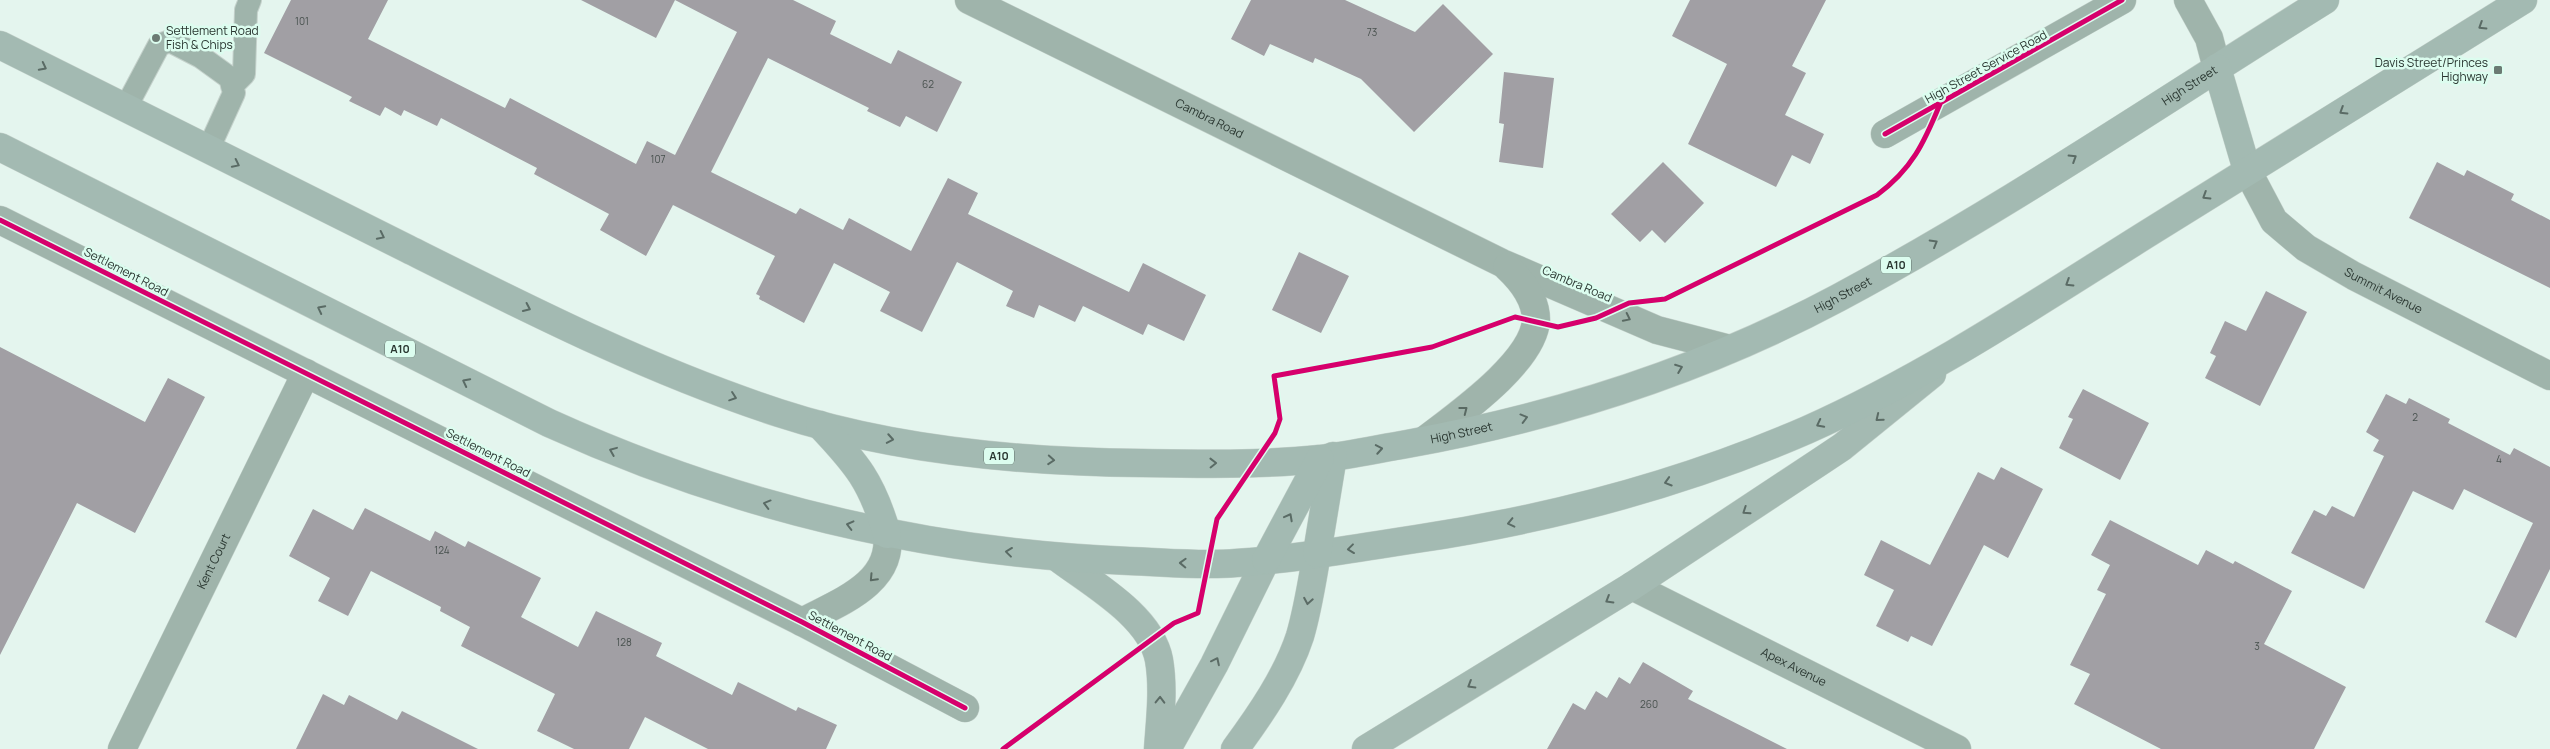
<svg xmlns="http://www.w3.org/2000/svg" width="2550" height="749" font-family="Manrope,sans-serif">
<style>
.building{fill:#a19fa4}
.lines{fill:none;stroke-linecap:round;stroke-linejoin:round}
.lane-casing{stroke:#c4d1cb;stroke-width:24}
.street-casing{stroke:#c4d1cb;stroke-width:29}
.secondary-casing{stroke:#c4d1cb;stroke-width:29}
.highway-casing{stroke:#c4d1cb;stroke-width:29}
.lane{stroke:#9fb4ab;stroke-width:22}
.street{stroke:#9fb4ab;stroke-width:28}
.secondary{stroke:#a4bab2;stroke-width:28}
.highway{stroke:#a3bab2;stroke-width:28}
.cycleway-casing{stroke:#dcfdef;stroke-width:8}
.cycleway{stroke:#d6006c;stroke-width:5}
.oneway{stroke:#5a6b65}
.oneway2{stroke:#596962}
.oneway3{stroke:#5b6b65}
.poi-dot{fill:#6b7a73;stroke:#dcfdef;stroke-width:2}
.labels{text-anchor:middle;stroke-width:5;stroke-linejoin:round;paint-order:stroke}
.number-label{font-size:10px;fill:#48514e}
.shield{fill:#dcfdef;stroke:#5f726a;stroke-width:1}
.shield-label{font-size:11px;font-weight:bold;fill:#2a3731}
.poi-label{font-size:12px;fill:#2a3731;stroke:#dcfdef;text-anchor:start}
.street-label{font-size:12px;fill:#2a3731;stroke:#dcfdef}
</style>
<rect width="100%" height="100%" fill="#e4f5ee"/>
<path class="building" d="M291 0H388L368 39 505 108 510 98 636 164 647 141 675 155 737 32 675 0 656 38 581 0H793L836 21 830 34 891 64 898 50 962 82 937 132 906 116 900 127 867 111 869 108 768 58 711 172 796 214 800 208 843 230 849 218 911 251 948 178 978 193 968 214 1129 292 1143 263 1206 295 1184 341 1148 324 1143 335 1083 306 1075 322 1039 305 1034 318 1006 306 1013 291 957 262 922 332 880 311 890 292 834 263 804 323 759 299 760 296 756 294 775 256 673 205 646 256 600 230 609 214 534 174 537 168 441 118 437 126 404 110 401 116 385 107 380 116 349 101 352 97 264 53Z
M1251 0H1345L1415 32 1443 4 1493 54 1414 132 1361 79 1315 58 1313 63 1270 44 1264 56 1231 39Z
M1690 0H1826L1792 66 1806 73 1785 115 1824 134 1810 164 1792 155 1776 187 1688 144 1727 64 1672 36Z
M1504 72 1554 78 1543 168 1499 162 1504 124 1499 123Z
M1663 162 1704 203 1665 243 1652 230 1640 242 1611 214Z
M2437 162 2464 176 2467 170 2514 194 2511 200 2550 220V288L2409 218Z
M1299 252 1349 276 1321 333 1272 310Z
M2266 291 2307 312 2260 406 2205 378 2216 356 2210 353 2225 321 2246 331Z
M0 347 145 422 168 378 205 397 135 533 77 503 0 655Z
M2083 389 2149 423 2120 480 2059 448 2073 419 2068 417Z
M2386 394 2406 404 2409 398 2450 419 2448 423 2510 455 2514 448 2550 467V569L2516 638 2485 622 2533 523 2464 489 2453 510 2413 491 2364 589 2291 553 2314 510 2326 516 2332 506 2354 517 2384 456 2373 451 2379 440 2366 432Z
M2001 467 2043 489 2008 558 1984 545 1932 646 1911 636 1908 642 1876 626 1894 590 1864 575 1881 540 1930 565 1978 472 1994 480Z
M365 508 430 541 435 531 465 547 468 541 541 578 521 617 578 647 596 611 662 643 656 656 732 695 738 682 796 711 798 707 837 725 826 749H708L645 717 629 749H574L537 731 555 694 461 646 470 627 440 611 441 607 371 571 348 616 318 601 330 578 289 556 313 509 353 530Z
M2110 520 2198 565 2206 550 2233 564 2235 561 2292 591 2264 644 2346 687 2314 749H2161L2074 704 2090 674 2070 665 2106 594 2097 590 2110 565 2091 555Z
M1643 662 1693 691 1688 699 1787 749H1547L1573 703 1585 710 1596 691 1607 698 1619 677 1630 684Z
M323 694 344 705 349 695 397 720 402 711 478 749H296Z"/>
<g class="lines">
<defs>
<path id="lane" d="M232 86 244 74 246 10 250 0
M125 109 159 45 170 41 201 57 230 78 234 93 208 150"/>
<g id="street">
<path id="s1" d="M969 0 1502 263 1657 330 1730 349"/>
<path d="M2188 0 2209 38 2217 68"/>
<path d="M1885 134 2122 0"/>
<path id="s2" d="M2247 170 2274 221 2306 248 2354 276 2550 376"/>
<path d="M0 220 802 622 965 708"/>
<path d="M1425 440C1456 416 1534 362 1536 320 1536 299 1522 281 1507 267"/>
<path id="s3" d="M1632 586 1957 749"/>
<path d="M802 622C837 603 894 584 887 534"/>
<path id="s4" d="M122 749 306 373"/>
</g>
<path id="secondary" d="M1058 558C1091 583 1151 616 1159 660 1164 689 1160 720 1158 749
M1167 749 1214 665 1266 560
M1235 749C1260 715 1287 676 1300 636 1308 609 1312 581 1317 553
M1366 749 1632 586 1818 463 1842 447 1932 374"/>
<g id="highway">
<path id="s5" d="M0 45C136 114 272 182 408 249 530 310 650 371 779 413 892 450 1024 462 1142 463 1201 464 1261 465 1320 459 1349 455 1378 449 1407 444 1556 417 1705 369 1838 298 2006 208 2164 100 2325 0"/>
<path d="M2217 68 2247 170"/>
<path d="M0 147 549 423C734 507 926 553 1129 561 1164 562 1200 566 1236 563 1296 559 1357 548 1416 539 1550 519 1683 484 1807 430 1928 376 2038 302 2150 232 2274 154 2399 78 2523 0"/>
<path d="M820 425C857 464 872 482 887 534"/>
<path d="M1317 553 1333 456"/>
<path d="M1266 560 1320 459"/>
</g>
</defs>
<use href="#lane" class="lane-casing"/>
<use href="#street" class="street-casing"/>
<use href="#secondary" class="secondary-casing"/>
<use href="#highway" class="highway-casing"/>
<use href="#lane" class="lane"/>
<use href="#street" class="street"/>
<use href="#secondary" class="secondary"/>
<use href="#highway" class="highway"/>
<defs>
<path id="cycleway" d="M1885 134 2122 0
M0 220 802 622 965 708
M1003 749 1174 623 1198 613 1217 519 1275 433 1280 419 1274 376 1432 347 1515 317 1558 327 1596 318 1629 303 1665 299 1877 195C1912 169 1924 143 1940 104"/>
</defs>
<use href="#cycleway" class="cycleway-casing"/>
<use href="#cycleway" class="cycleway"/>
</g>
<defs><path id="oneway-chevron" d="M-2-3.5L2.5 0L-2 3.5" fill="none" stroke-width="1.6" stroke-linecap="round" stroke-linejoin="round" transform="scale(1.25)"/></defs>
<g class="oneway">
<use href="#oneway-chevron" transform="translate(2482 26) rotate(148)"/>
<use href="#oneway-chevron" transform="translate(43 67) rotate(27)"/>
<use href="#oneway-chevron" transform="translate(2343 111) rotate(148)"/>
<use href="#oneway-chevron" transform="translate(2073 158) rotate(-32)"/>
<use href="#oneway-chevron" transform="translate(236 164) rotate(26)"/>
<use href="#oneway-chevron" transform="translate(2206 196) rotate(148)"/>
<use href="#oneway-chevron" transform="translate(381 236) rotate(26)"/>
<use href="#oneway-chevron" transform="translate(1934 243) rotate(-30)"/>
<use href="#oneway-chevron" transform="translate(2069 283) rotate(148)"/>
<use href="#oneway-chevron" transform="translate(527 308) rotate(25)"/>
<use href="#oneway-chevron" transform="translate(321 309) rotate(-153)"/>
<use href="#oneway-chevron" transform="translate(1679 368) rotate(-21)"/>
<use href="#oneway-chevron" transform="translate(466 382) rotate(-153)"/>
<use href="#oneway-chevron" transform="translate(733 397) rotate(19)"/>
<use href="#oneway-chevron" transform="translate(1524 418) rotate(-15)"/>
<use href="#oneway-chevron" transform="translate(1820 424) rotate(153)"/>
<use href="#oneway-chevron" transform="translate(890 439) rotate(10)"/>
<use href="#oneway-chevron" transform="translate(1379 449) rotate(-10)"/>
<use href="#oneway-chevron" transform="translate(613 451) rotate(-158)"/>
<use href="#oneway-chevron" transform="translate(1051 460) rotate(4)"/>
<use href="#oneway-chevron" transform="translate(1213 463) rotate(-1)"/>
<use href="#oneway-chevron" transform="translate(1668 482) rotate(163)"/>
<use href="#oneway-chevron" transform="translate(767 504) rotate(-165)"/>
<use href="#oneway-chevron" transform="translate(1289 517) rotate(-62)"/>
<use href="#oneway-chevron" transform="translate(1511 523) rotate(167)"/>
<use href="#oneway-chevron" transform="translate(850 525) rotate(-166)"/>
<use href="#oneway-chevron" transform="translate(1351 549) rotate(173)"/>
<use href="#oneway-chevron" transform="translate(1009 552) rotate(-173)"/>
<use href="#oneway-chevron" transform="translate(1183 563) rotate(-178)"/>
</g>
<g class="oneway2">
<use href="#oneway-chevron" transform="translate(1627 318) rotate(26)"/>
<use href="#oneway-chevron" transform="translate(1464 410) rotate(-38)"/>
<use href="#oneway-chevron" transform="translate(873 578) rotate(133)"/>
</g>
<g class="oneway3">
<use href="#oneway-chevron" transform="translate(1879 418) rotate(141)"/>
<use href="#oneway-chevron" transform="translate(1746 511) rotate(146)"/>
<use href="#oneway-chevron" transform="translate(1609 600) rotate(149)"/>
<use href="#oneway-chevron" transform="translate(1308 601) rotate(100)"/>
<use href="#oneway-chevron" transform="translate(1216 661) rotate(-64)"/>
<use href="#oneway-chevron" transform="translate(1471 685) rotate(149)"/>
<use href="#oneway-chevron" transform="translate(1160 700) rotate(-89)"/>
</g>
<g class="poi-dot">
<circle cx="156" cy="38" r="5"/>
<rect x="2493" y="65" width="10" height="10" rx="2.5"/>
</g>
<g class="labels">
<g class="number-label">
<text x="302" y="25">101</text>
<text x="1372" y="36">73</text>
<text x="928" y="88">62</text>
<text x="658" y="163">107</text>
<text x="2415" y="421">2</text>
<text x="2499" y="463">4</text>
<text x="442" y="554">124</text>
<text x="624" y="646">128</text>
<text x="2257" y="650">3</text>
<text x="1649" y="708">260</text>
</g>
<g class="shield">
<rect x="1881" y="256.5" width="30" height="17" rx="4"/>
<rect x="385" y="340.5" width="30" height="17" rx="4"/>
<rect x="984" y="447.5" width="30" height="17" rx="4"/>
</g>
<g class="shield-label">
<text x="1896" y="269">A10</text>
<text x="400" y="353">A10</text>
<text x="999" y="460">A10</text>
</g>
<g class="poi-label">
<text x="166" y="35">Settlement Road<tspan x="166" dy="14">Fish &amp; Chips</tspan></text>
<text x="2488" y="67" text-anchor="end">Davis Street/Princes<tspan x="2488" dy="14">Highway</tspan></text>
</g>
<g class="street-label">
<text transform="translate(1986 67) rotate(-29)" y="4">High Street Service Road</text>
<text dy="4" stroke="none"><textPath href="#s5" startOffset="2364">High Street</textPath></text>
<text dy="4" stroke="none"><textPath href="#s1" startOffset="268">Cambra Road</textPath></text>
<text transform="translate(126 272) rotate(27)" y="4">Settlement Road</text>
<text transform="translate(1577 284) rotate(23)" y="4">Cambra Road</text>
<text dy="4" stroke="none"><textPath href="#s2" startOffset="188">Summit Avenue</textPath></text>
<text dy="4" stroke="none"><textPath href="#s5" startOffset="1959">High Street</textPath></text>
<text dy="4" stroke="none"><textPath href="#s5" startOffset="1552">High Street</textPath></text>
<text transform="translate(488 453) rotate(27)" y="4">Settlement Road</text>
<text dy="4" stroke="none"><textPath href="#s4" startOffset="209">Kent Court</textPath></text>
<text transform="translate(850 636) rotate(28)" y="4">Settlement Road</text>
<text dy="4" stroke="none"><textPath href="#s3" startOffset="181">Apex Avenue</textPath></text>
</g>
</g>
</svg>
